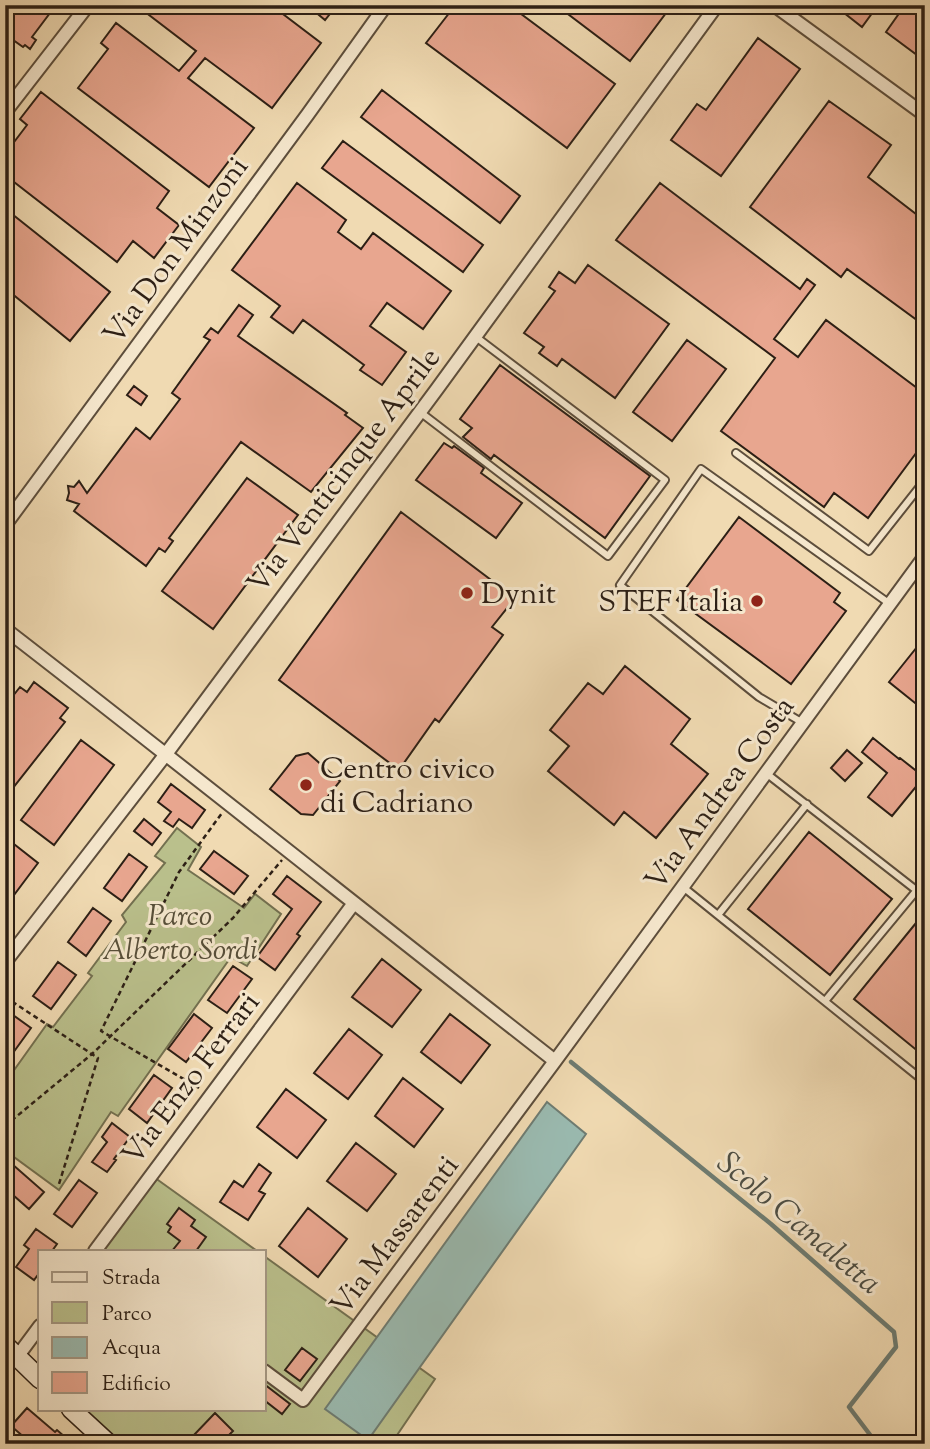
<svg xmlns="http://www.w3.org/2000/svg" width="930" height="1449" font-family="'Sorts Mill Goudy',serif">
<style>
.green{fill:#bac08c;stroke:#737050;stroke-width:2}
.water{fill:#9abab0;stroke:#6e7c72;stroke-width:2}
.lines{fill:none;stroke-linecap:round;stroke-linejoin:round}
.stream{stroke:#6e7c72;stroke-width:4.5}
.building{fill:#e8a68f;stroke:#2c1f15;stroke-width:2}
.lane-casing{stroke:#5d4e3c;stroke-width:10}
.street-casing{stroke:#5d4e3c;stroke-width:16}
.secondary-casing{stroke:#2c1f15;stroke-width:21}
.path{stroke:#2c1f15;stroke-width:2.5;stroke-dasharray:5 3.5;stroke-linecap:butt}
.lane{stroke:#f5e7cd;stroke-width:6}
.street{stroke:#f5e7cd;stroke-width:12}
.secondary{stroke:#f5e7cd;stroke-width:18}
.poi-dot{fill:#8f2418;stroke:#f5e7cd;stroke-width:2.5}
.labels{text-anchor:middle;stroke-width:6;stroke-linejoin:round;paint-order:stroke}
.street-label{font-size:30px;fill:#2c1f15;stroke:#f5e7cd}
.poi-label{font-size:30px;fill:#2c1f15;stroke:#f5e7cd;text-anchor:start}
.park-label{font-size:30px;font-style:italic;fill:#574f39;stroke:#f5e7cd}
.water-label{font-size:32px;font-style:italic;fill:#4d4e44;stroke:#f5e7cd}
</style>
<rect width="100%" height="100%" fill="#f0dab2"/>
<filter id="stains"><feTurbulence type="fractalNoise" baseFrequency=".00286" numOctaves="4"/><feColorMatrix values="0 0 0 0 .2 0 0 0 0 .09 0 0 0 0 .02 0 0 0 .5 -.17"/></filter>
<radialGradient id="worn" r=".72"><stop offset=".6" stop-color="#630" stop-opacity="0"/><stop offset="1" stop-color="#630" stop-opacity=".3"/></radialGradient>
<path class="green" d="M177 828 201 847 188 870 244 908 255 894 281 914 247 966 231 957 118 1116 111 1112 59 1190 7 1152 5 1153V1080H7L47 1024 53 1027 92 976 88 973 126 922 122 915 165 863 155 856Z
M151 1175 257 1251H91Z
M264 1256 435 1379 391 1444H109L72 1409H264Z"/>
<path class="water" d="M547 1102 586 1134 368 1440 325 1409Z"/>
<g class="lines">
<path class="stream" d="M571 1062 771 1224 894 1332 896 1347 849 1407 877 1444"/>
</g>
<path class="building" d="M5 5H56L32 37 36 40 30 49 25 45 23 47 13 40 5 51Z
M136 5H271L321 43 272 108 205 58 188 78 254 128 209 187 78 88 108 49 101 43 116 23 179 71 196 51Z
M307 5H337L325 20Z
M442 5H509L615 84 567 148 426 43 450 12Z
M556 5H672L630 61Z
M834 5H878L862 27Z
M905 5H925V61L886 32Z
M758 38 800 69 721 176 671 140 697 104 706 110Z
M382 90 520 196 500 223 361 117Z
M41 92 169 191 157 208 179 225 154 258 133 241 117 262 5 175V154L27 125 20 119Z
M829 101 891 145 868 177 925 221V326L847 269 841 277 750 207Z
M343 141 483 245 463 272 322 168Z
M297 183 346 220 338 232 361 249 373 233 451 291 423 329 387 303 370 326 406 352 382 385 360 370 364 365 303 320 293 333 271 317 280 306 232 270Z
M660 183 800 289 807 279 815 285 774 339 798 357 826 320 925 394V441L868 518 834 493 824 507 721 431 775 358 616 240Z
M12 214 110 292 70 341 5 288V222Z
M588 265 669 324 615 398 562 359 557 366 539 353 544 347 524 333 555 291 549 287 559 272 575 283Z
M239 305 253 315 238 336 347 413 345 415 363 428 311 492 241 442 169 538 173 541 165 552 159 548 146 566 74 511 79 504 67 500 69 493 68 486 74 487 79 481 87 493 136 428 150 439 180 399 172 393 210 340 204 337 211 328 218 333Z
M687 340 726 369 672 441 633 412Z
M500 365 650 476 605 538 494 455 491 459 463 437 472 428 460 419Z
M134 386 147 396 141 405 127 395Z
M444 443 452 448 454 446 484 468 481 473 522 503 496 538 416 480Z
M247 478 298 515 213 629 162 591Z
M401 512 515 598 492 627 503 635 439 722 435 719 399 770 279 680Z
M739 517 840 593 834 602 846 611 791 684 677 600Z
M925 637V711L889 682Z
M625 666 690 719 671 744 708 774 656 838 624 812 614 825 548 771 569 746 550 730 588 683 603 694Z
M34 682 68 708 60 718 65 722 5 798V706L20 687 27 692Z
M873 738 899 759 900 758 924 777 892 816 868 797 887 773 862 752Z
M81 740 114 765 54 845 21 820Z
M847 750 862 763 845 781 831 768Z
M308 753 340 781 313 815 301 814 270 789 296 756Z
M171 784 205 810 192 828 179 819 173 827 164 821 171 812 158 802Z
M144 819 161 833 152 845 134 831Z
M809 832 892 899 830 975 748 909Z
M5 837 38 863 5 907Z
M214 851 248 876 234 894 200 869Z
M129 854 147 867 122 901 104 888Z
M287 876 321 902 297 934 300 936 275 970 257 957 292 909 273 894Z
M93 908 111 921 86 956 68 942Z
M916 923 925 930V1057L854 999Z
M382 959 421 990 392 1027 352 997Z
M58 962 76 975 51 1009 33 996Z
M233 966 252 979 227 1013 208 1000Z
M194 1014 212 1028 186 1062 168 1049Z
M450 1014 490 1045 461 1083 421 1052Z
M13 1015 31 1028 5 1064V1026Z
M349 1029 382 1055 348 1099 314 1073Z
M154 1075 172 1088 147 1123 129 1109Z
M403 1078 443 1109 414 1147 375 1116Z
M286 1089 326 1120 297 1158 257 1127Z
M112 1123 130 1137 114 1159 116 1160 107 1172 92 1162 107 1142 102 1137Z
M356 1143 396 1174 367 1211 327 1181Z
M12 1164 44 1192 29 1209 5 1188V1171Z
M259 1164 271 1173 259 1191 265 1194 248 1220 220 1202 234 1181 243 1187Z
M79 1180 97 1193 72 1227 54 1214Z
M179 1208 195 1220 191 1226 206 1237 196 1251H172L180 1241 168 1232 171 1227 167 1224Z
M308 1208 347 1239 318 1277 279 1246Z
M36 1229 57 1244 52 1251H40V1272L34 1280 16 1267 29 1249 24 1245Z
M302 1348 317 1359 300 1381 285 1370Z
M264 1384 290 1404 282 1414 264 1400Z
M27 1408 55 1432 57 1430 73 1444H32L11 1426Z
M215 1413 233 1431 220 1444H201L193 1436Z"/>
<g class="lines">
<defs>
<path id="lane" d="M420 412 608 556 665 480 476 337
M736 453 869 551 925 480
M803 723 759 697 620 585 701 469 890 604
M766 773 925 897
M683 887 925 1082
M718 915 807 804
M825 1001 917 890"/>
<path id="street" d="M774 5 925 115
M5 112 88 5
M5 525 308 114 386 5
M5 629C190 772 372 918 555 1061
M5 962 166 754 437 389 717 5
M95 1251 354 903
M17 1357 40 1326
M264 1371 303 1400 555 1061 925 556"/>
<path id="secondary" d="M5 1345 40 1379
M71 1409 109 1444"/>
</defs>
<use href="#lane" class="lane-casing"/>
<use href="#street" class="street-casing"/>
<use href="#secondary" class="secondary-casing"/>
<path class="path" d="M5 997 98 1058 59 1184
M199 1088 101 1031 179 872 222 813
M5 1126 92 1054 233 918 282 860"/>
<use href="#lane" class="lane"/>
<use href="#street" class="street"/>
<use href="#secondary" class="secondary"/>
</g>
<g class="poi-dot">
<circle cx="467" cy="593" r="7"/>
<circle cx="757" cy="601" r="7"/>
<circle cx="306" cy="785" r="7"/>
</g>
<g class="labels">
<g class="street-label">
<text transform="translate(175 250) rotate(-54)" y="10">Via Don Minzoni</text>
<text transform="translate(343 470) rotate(-53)" y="10">Via Venticinque Aprile</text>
<text transform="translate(719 793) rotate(-54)" y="10">Via Andrea Costa</text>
<text transform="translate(190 1078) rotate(-53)" y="10">Via Enzo Ferrari</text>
<text transform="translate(394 1235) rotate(-53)" y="10">Via Massarenti</text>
</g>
<g class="poi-label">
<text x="481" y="603">Dynit</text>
<text x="743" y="611" text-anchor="end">STEF Italia</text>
<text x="320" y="778">Centro civico<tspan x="320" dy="34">di Cadriano</tspan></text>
</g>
<g class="park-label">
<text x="180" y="925">Parco<tspan x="180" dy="34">Alberto Sordi</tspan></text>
</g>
<g class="water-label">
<text transform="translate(800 1222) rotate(40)" y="11">Scolo Canaletta</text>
</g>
</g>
<rect width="930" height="1449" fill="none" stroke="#f0dab2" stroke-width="28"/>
<rect x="7" y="7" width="916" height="1435" fill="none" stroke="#2c1f15" stroke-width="3.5"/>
<rect x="14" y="14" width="902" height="1421" fill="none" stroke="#2c1f15" stroke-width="2"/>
<rect x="38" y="1250" width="228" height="161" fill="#f5e7cd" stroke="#a59783" stroke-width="2"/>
<rect x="52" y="1272" width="35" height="10" fill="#f5e7cd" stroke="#a59783" stroke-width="2"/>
<text x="102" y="1284" font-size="21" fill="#2c1f15">Strada</text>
<rect x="52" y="1302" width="35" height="21" fill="#bac08c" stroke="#a59783" stroke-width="2"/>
<text x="102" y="1320" font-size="21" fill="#2c1f15">Parco</text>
<rect x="52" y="1337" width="35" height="21" fill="#9abab0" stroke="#a59783" stroke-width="2"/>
<text x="102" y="1354" font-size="21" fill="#2c1f15">Acqua</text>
<rect x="52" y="1372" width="35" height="21" fill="#e8a68f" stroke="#a59783" stroke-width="2"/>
<text x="102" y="1390" font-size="21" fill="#2c1f15">Edificio</text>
<rect width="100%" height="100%" filter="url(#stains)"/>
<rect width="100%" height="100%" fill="url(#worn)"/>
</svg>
